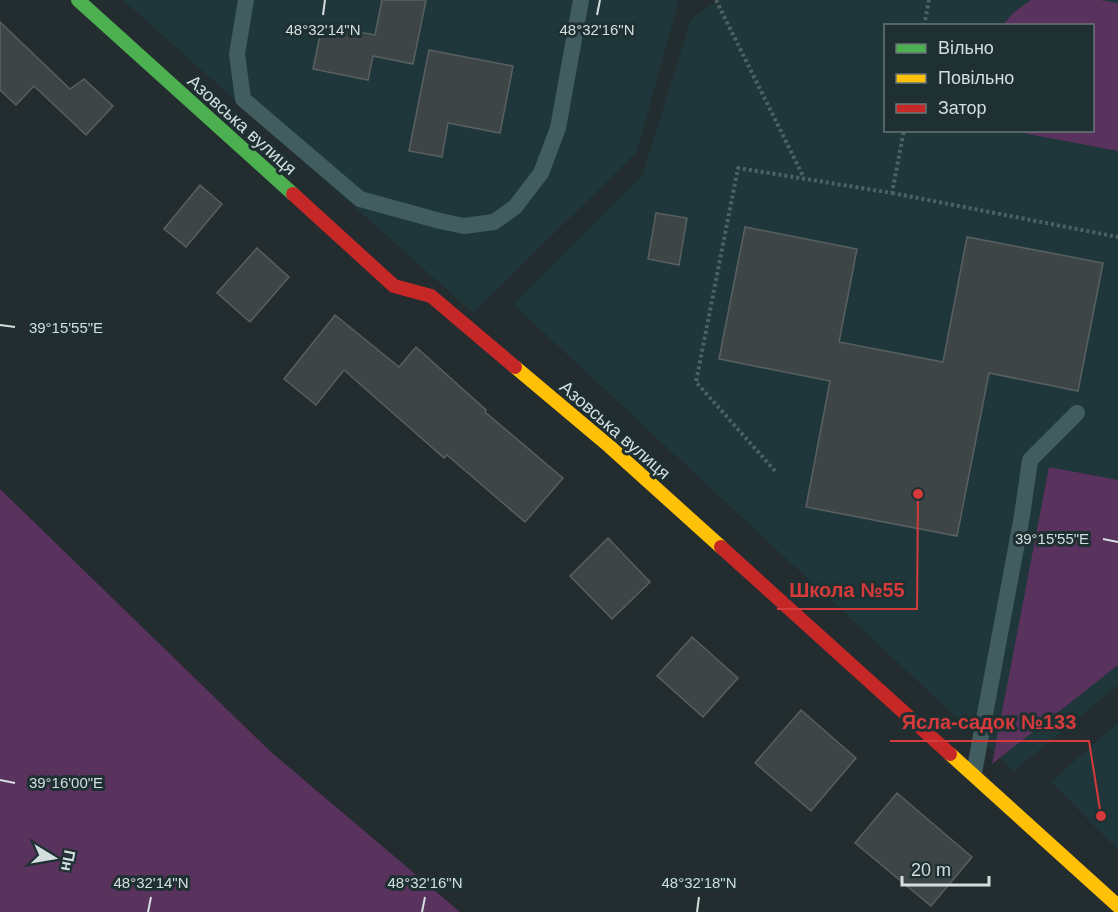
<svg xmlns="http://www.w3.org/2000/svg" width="1118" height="912" font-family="Arial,sans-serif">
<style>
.built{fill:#1f373a;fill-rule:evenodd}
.green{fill:#59325d}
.building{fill:#3d4546;stroke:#586061;stroke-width:1.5}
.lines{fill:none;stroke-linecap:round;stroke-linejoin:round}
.path{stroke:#4d6163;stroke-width:4;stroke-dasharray:3 3;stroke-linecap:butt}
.lane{stroke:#425d60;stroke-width:16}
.fast{stroke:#4caf50;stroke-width:14}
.slow{stroke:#ffc107;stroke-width:14}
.jam{stroke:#c62828;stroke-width:14}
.ticks{fill:none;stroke:#d4dedf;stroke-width:2}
.labels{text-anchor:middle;stroke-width:6;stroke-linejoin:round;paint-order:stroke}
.street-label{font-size:18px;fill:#d4dedf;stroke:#1f3032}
.ticks-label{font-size:15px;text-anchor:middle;fill:#d4dedf;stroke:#1f3032;stroke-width:6;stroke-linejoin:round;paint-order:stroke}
.leader{fill:none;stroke:#d63a3a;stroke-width:2}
.callout-dot{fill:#d63a3a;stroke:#1f3032;stroke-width:2}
.callout-label{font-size:20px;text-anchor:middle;font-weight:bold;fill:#d63a3a;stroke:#1f3032;stroke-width:6;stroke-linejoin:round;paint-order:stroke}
</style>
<rect width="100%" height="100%" fill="#232c2e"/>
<path class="built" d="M123 0H679L637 152 473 313Z
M718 0H1118V685L1014 771 513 304 642 176 691 19ZM886 26H1092V130H886Z
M1118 722V850L1051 782Z"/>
<path class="green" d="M1031 0H1100L1118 3V151L1028 134 1024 131 1092 130V26L1003 25 1013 13Z
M1049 467 1118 480V665L992 764Z
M0 489 271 752 460 912H0Z"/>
<path class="building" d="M382 0H426L413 64 373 56 368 80 313 69 322 25 375 35Z
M0 22 70 89 84 79 113 106 86 135 34 86 16 105 0 90Z
M429 50 513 66 500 133 448 123 442 157 409 151Z
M200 185 222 204 186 247 164 229Z
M656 213 687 218 679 265 648 259Z
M745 227 857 249 839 342 943 362 967 237 1103 263 1078 391 989 373 957 536 806 507 830 381 719 359Z
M257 248 289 277 250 322 217 293Z
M335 315 399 367 416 347 486 410 485 412 563 478 525 522 447 455 444 458 344 370 316 405 284 379Z
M608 538 650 582 612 619 570 576Z
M692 637 738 678 703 717 657 676Z
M801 710 856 758 811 811 755 763Z
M897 793 972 857 931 906 855 843Z"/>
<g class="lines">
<path class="path" d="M716 0 804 178
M924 26 929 0
M892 193 1118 237
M775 471 696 382 738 168 892 193 904 130"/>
<path class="lane" d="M246 0 237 54 243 99 360 199 440 221 464 226 494 222 515 207 541 173 558 128 581 0
M974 773 1022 516 1030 460 1077 413"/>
<path class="fast" d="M78 0 293 194"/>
<path class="slow" d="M515 367 609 446 721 547
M950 754 1118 906"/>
<path class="jam" d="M293 194 394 286 431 296 515 367
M721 547 950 754"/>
</g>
<path class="ticks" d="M323 15 325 0M597 15 600 0M0 325 15 327M1103 539 1118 542M0 780 15 783M148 912 151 897M422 912 425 897M697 912 699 897"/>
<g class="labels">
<g class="street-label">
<text transform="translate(242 125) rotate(42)" y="6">Азовська вулиця</text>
<text transform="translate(615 430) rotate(41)" y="6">Азовська вулиця</text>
</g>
</g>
<g class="ticks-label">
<text x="323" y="35">48°32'14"N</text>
<text x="597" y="35">48°32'16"N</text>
<text x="66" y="333">39°15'55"E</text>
<text x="1052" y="544">39°15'55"E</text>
<text x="66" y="788">39°16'00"E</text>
<text x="151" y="888">48°32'14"N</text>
<text x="425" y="888">48°32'16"N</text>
<text x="699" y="888">48°32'18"N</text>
</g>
<path class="leader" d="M918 494L917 609H777M1101 816L1089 741H890"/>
<g class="callout-dot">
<circle cx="918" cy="494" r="6"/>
<circle cx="1101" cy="816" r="6"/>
</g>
<g class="callout-label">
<text x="847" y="597">Школа №55</text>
<text x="989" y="729">Ясла-садок №133</text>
</g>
<rect x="884" y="24" width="210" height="108" fill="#1f3032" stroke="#677677" stroke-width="1.5"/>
<rect x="896" y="44" width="30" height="9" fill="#4caf50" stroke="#677677" stroke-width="1.5"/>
<text x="938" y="54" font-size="18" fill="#d4dedf">Вільно</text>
<rect x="896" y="74" width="30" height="9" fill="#ffc107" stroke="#677677" stroke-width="1.5"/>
<text x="938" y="84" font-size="18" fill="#d4dedf">Повільно</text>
<rect x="896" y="104" width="30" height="9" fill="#c62828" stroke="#677677" stroke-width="1.5"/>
<text x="938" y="114" font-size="18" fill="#d4dedf">Затор</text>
<g transform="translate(54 858) rotate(101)" stroke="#1f3032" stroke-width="4.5" paint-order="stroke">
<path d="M0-4.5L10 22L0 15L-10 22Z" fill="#d4dedf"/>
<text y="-9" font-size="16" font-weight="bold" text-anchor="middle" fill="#d4dedf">Пн</text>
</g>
<path d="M902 876v9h87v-9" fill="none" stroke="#d4dedf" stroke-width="3"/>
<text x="911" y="876" font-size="18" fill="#d4dedf" stroke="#1f3032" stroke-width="4.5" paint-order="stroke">20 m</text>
</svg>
